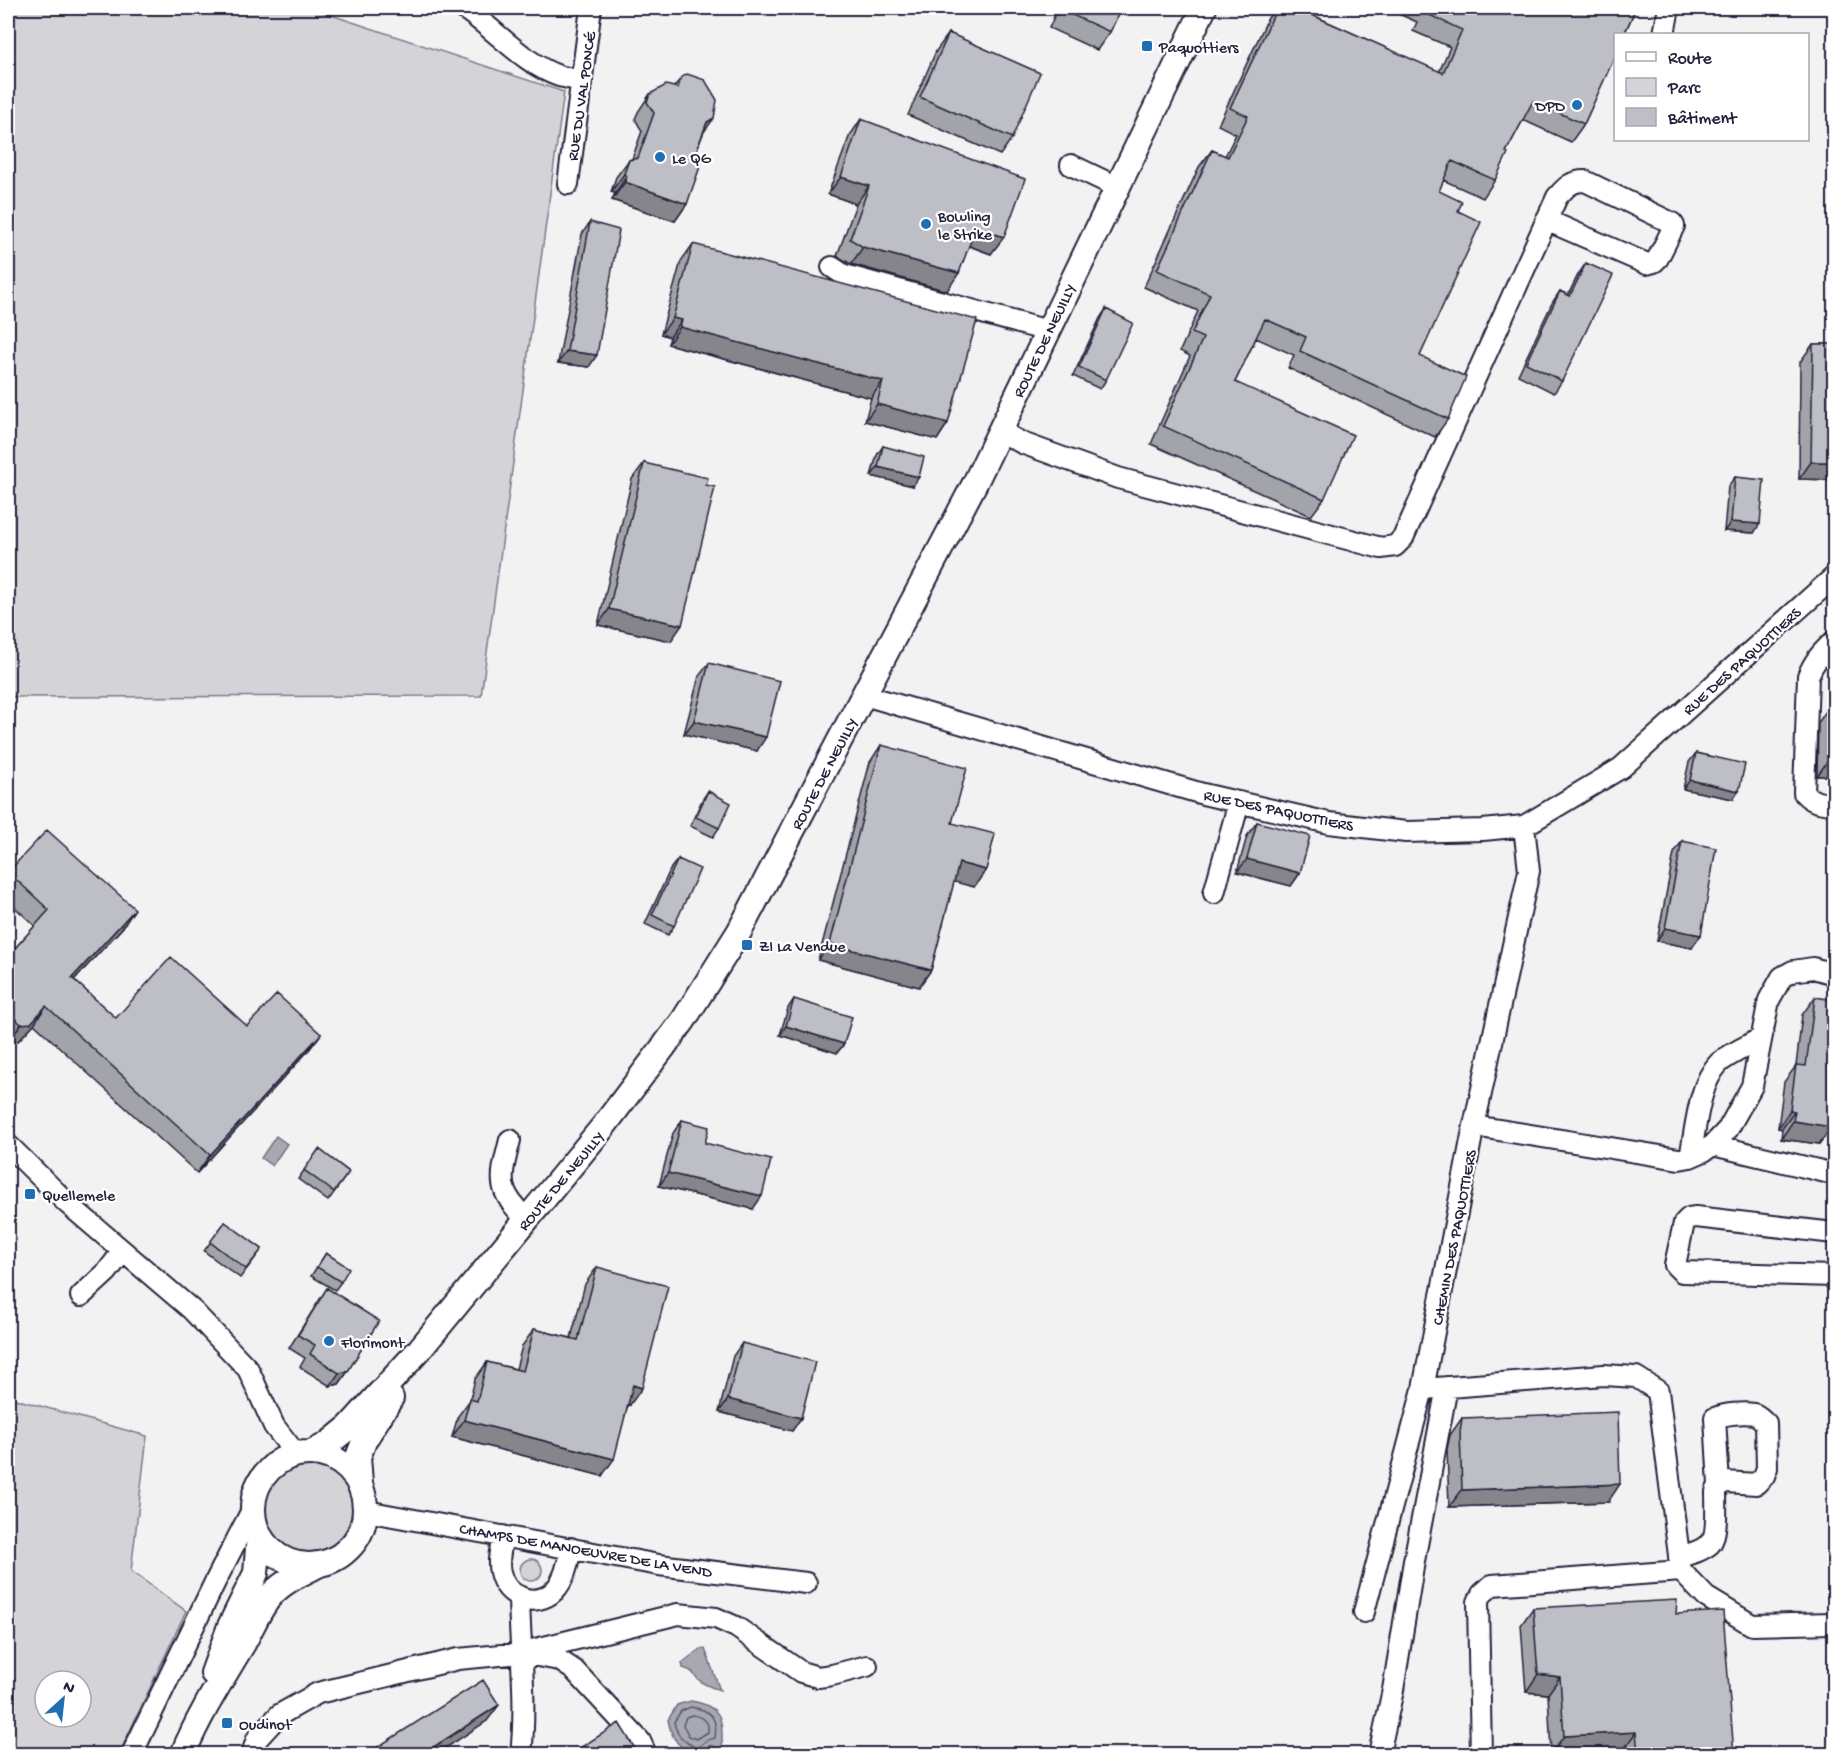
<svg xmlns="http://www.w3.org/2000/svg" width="1842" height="1762" font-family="'Gochi Hand',sans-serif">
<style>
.green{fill:#d3d3d8;stroke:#7a7a8a;stroke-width:1.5;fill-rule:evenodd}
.water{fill:#a8a8b2;stroke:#727282;stroke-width:1.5}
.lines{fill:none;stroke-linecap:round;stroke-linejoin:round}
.shore{stroke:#58586b;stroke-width:1.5}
.minor-casing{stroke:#22223b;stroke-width:24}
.major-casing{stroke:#22223b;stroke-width:28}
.minor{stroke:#fff;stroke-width:20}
.major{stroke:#fff;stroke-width:24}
.wall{fill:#a3a3aa;stroke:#22223b;stroke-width:1.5}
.shaded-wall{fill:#85858b;stroke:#22223b;stroke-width:1.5}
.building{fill:#bebec6;stroke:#22223b;stroke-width:1.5}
.poi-dot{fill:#1f6fb2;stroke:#fff;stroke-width:2}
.labels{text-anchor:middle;stroke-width:4.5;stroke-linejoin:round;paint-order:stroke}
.poi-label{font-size:16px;fill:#22223b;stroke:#fff;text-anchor:start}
.street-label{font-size:16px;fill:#22223b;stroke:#fff}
</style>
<rect width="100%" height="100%" fill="#f2f2f3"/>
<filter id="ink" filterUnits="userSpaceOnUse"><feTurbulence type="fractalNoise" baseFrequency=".0167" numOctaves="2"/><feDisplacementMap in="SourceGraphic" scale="12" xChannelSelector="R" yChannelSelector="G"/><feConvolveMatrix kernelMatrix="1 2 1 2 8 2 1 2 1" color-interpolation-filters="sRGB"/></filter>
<g filter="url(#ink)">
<path class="green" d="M8 8H310L564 92 481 696 8 697Z
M8 1397 147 1436 131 1571 186 1611 119 1754H8ZM45 1681H81V1717H45Z
M264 1508a44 44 0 1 1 88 0a44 44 0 1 1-88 0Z
M520 1570a11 11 0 1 1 22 0a11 11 0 1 1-22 0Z"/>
<path class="water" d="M276 1136 287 1144 272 1166 261 1158Z
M700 1649H705L720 1690C713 1688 703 1685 698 1679 691 1672 694 1671 683 1668L682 1663Z
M691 1701C725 1707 722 1721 722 1751L711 1745C688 1762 672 1743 668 1720L677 1705Z"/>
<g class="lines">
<path class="shore" d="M691 1707C711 1710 718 1718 715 1738L707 1740 697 1748C684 1742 677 1737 674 1722L681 1711Z
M692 1715C702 1716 710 1721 708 1732L697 1739 689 1736 683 1725 686 1717Z"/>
<defs>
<path id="minor" d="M463 8C493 27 525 65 559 76 566 78 574 79 582 81
M1664 34 1669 8
M1071 165 1117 187
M568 184 591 8
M832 267 844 275 1048 331
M1000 431 1022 443 1118 478 1381 548 1395 546 1403 538 1557 197C1566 187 1571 181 1585 181L1672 223 1674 226 1658 258 1654 262 1647 264 1546 220
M1834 641C1822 652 1814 661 1808 676L1804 793C1813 803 1821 803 1834 804
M864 695 1203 794 1329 823 1406 832 1483 830 1524 826 1621 768 1834 577
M1214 893 1239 802
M1474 1126 1679 1159 1690 1157 1704 1151 1713 1145 1728 1129 1752 1086 1769 1000 1782 977 1793 971 1813 968 1834 974
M510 1140C500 1180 496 1189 526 1219
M8 1145 68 1204 192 1310 248 1369 274 1426 295 1453
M1713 1145 1834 1174
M1690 1157C1696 1129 1698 1086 1718 1064 1725 1056 1750 1045 1761 1038
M1834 1233 1696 1217 1689 1218 1684 1223 1675 1265 1682 1272 1834 1276
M81 1296 107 1272 123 1251
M1423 1389 1604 1375 1636 1377 1658 1391 1681 1571 1706 1597 1752 1625 1834 1623
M366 1511 659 1565 806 1583
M503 1536C501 1548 497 1560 500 1572 505 1597 535 1609 554 1591 565 1580 568 1563 571 1548
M1679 1557C1690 1554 1702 1551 1710 1544 1718 1536 1716 1503 1716 1492L1719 1485 1715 1418C1724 1414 1744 1412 1754 1414 1759 1415 1762 1420 1766 1423L1767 1468 1764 1476 1756 1484 1726 1482 1719 1485
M519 1597C520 1649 527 1703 521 1754
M1364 1612 1423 1389 1472 1135 1529 871 1524 826
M528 1651 678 1614 716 1618 736 1627 801 1672 818 1677 832 1675 867 1666
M132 1754 215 1582 252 1510
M252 1754 257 1739 279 1715 318 1693 458 1659 522 1653 559 1660 574 1670 640 1741 646 1754
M1379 1754 1393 1690 1414 1561 1447 1387
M1481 1754 1478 1602 1482 1594 1492 1585 1681 1571"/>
<path id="major" d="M313 1452 328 1444 349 1427 420 1349 603 1127 683 1021 739 932 975 483 1204 8
M253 1509a56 56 0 1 1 112 0a56 56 0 1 1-112 0Z
M360 1483 358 1457 365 1439 391 1398
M213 1673 230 1626 256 1573 259 1535
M183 1754C199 1715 222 1679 244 1642 253 1625 259 1609 272 1594 284 1581 302 1573 318 1565"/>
</defs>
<use href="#minor" class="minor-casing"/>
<use href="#major" class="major-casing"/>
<use href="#minor" class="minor"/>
<use href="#major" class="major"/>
</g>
<path class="wall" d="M1058 8H1121L1110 32 1097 50 1049 28Z
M1276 8H1297L1439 72 1450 47 1413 31 1417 22 1385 8H1636L1584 124 1571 142 1523 120 1506 152 1495 180 1483 198 1443 180 1439 191 1458 211 1420 356 1448 419 1435 437 1288 368 1294 355 1256 338 1235 382 1324 499 1311 516 1151 444 1190 356 1180 351 1198 311 1144 287 1199 167 1212 150 1225 156 1236 134 1218 125 1268 18Z
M949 33 1012 138 1000 155 908 115 936 51Z
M681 78 703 134 696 152 687 204 675 221 612 200 615 193 611 192 616 177 629 160 632 159 642 131 635 119 638 112 650 94 674 87Z
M861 119 991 254 969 246 947 291 851 264 837 256 856 204 828 194 849 137Z
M590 222 589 367 558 363 582 234Z
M693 244 948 423 937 440 865 421 871 398 668 344 670 337 661 334 681 261Z
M1586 263 1562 381 1554 393 1518 375 1552 303 1560 291 1568 295 1578 275Z
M1106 309V380L1100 389 1073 376 1100 318Z
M1813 344H1834V480L1799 479 1800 362Z
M883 446 913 486 871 476 877 455Z
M644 463 671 641 598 625 632 479Z
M1735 477 1754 533 1724 531 1728 486Z
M709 663 757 751 684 734 699 676Z
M1830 705 1834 776H1817L1818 723Z
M881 745 952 823 986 870 974 887 954 881 931 970 919 987 818 960 870 762Z
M1696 753 1733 799 1683 789 1689 762Z
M708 791 719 828 713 837 690 826 702 800Z
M1257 822 1300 873 1291 886 1237 872 1247 836Z
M1682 841 1692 948 1657 941 1674 853Z
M678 859 674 926 668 935 645 924 671 868Z
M8 872 123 927 74 980 116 1018 247 1026 321 1034 308 1051 197 1173 34 1024 18 1041 9 1042 8 1040V956L35 926 8 901Z
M1815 997 1832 1127 1819 1144 1781 1139 1782 1129 1778 1128 1784 1082 1796 1066 1802 1015Z
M794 999 844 1044 837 1053 780 1035 788 1008Z
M682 1120 705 1143 753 1209 659 1186 673 1133Z
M319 1149 349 1172 328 1201 298 1179Z
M225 1222 262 1249 240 1278 204 1251Z
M326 1253 341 1282 335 1290 311 1276Z
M597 1267 630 1405 628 1404 602 1476 452 1437 458 1416 470 1400 475 1379 487 1362 516 1369 522 1346 534 1329 571 1338 585 1284Z
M327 1288 348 1371 339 1384 330 1386 300 1367 305 1358 289 1348Z
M742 1343 801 1418 792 1431 719 1412 733 1356Z
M1462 1418 1608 1502 1449 1507 1447 1449 1450 1435Z
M1533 1608 1676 1614 1734 1755H1624V1749L1551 1754 1548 1694 1526 1692 1521 1625Z"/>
<path class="shaded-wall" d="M714 118 701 136 707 122Z
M624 174 627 176 615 193 611 192Z
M841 177 869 186 856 204 828 194Z
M625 182 687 204 675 221 612 200Z
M976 227 1004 237 991 254 964 244Z
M863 247 959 273 947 291 851 264Z
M673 318 682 320 670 337 661 334Z
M680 327 883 381 871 398 668 344Z
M567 351 597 355 589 367 558 363Z
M877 404 948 423 937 440 865 421Z
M1811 462H1834V480L1799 479Z
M878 467 919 477 913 486 871 476Z
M1731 522 1760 524 1754 533 1724 531Z
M609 609 682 625 671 641 598 625Z
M694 721 766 737 757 751 684 734Z
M1829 759H1834V776H1817Z
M1690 780 1739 791 1733 799 1683 789Z
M1247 859 1300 873 1291 886 1237 872Z
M959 863 986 870 974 887 947 880Z
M135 909 123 927 60 995 72 978Z
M1665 928 1701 935 1692 948 1657 941Z
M830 944 931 970 919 987 818 960Z
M46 1006 34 1024 18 1041 9 1042 21 1024Z
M786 1026 844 1044 837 1053 780 1035Z
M321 1034 308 1051 197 1173 210 1155Z
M1790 1110 1795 1111 1782 1129 1778 1128Z
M1793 1121 1832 1127 1819 1144 1781 1139Z
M668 1173 762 1196 753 1209 659 1186Z
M348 1371 339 1384 330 1386 339 1373Z
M633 1385 642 1388 630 1405 621 1403Z
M728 1399 801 1418 792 1431 719 1412Z
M464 1420 614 1459 602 1476 452 1437Z
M1620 1484 1608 1502 1449 1507 1462 1490Z
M1538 1674 1560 1677 1548 1694 1526 1692Z
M499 1705 487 1721 435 1755H421Z
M1636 1732 1624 1749 1551 1754 1564 1736Z"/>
<path class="building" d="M1062 8H1121L1110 32 1061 10Z
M1277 8H1296L1443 73 1462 30 1425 13 1428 8H1636L1624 34H1616V54L1584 124 1533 101 1506 152 1508 153 1495 180 1452 161 1439 191 1462 202 1458 211 1481 222 1420 356 1466 377 1448 419 1300 351 1306 337 1265 319 1235 382 1353 435 1324 499 1163 426 1203 338 1192 333 1210 294 1157 270 1212 150 1228 157 1248 116 1230 108Z
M949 33 1040 73 1012 138 920 97Z
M687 74 705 80 717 100 714 118 707 122 696 152 704 155 687 204 625 182 627 176 624 174 629 160 638 158 654 113 647 102 650 94 666 85 678 88 681 78Z
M861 119 1025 179 1004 237 976 227 959 273 863 247 850 239 869 186 841 177Z
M590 222 619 230 597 355 567 351Z
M693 244 977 320 948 423 877 404 883 381 680 327 682 320 673 318Z
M1586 263 1613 275 1562 381 1526 363 1560 291 1570 296Z
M1106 309 1133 323 1106 380 1079 367Z
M1813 344H1834V462H1811Z
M883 446 924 457 919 477 878 467Z
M644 463 708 478 706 485 715 487 682 625 609 609Z
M1735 477 1764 480 1760 524 1731 522Z
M709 663 780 681 766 737 694 721Z
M1830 705 1834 706V759H1829Z
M881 745 967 768 952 823 995 834 986 870 959 863 931 970 830 944Z
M1696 753 1745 764 1739 791 1690 780Z
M708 791 731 803 719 828 696 817Z
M1257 822 1310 836 1300 873 1247 859Z
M47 830 135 909 72 978 116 1018 171 957 247 1026 277 994 321 1034 210 1155 46 1006 31 1023 21 1024 8 1012V956L49 910 8 872Z
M1682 841 1716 848 1701 935 1665 928Z
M678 859 700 869 674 926 652 915Z
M1815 997 1834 1000V1106L1832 1127 1793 1121 1795 1111 1790 1110 1796 1065 1806 1066Z
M794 999 852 1017 844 1044 786 1026Z
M682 1120 709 1127 705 1143 771 1160 762 1196 668 1173Z
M319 1149 349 1172 334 1192 304 1170Z
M225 1222 262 1249 246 1269 210 1242Z
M326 1253 349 1268 341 1282 317 1267Z
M597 1267 668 1286 642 1388 633 1385 614 1459 464 1420 470 1399 477 1401 487 1362 523 1371 534 1329 578 1340Z
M327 1288 379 1321 348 1371 339 1373 310 1354 315 1345 298 1335Z
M742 1343 815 1362 801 1418 728 1399Z
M1618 1412 1620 1484 1462 1490 1460 1432 1462 1418Z
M1677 1600 1676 1614 1723 1611 1734 1755H1638L1636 1732 1564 1736 1560 1677 1538 1674 1533 1608Z
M483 1680 499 1705 421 1755H365Z
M619 1723 639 1755H569Z"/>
</g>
<g class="poi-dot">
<rect x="1141" y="40" width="12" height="12" rx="3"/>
<circle cx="1577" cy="105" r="6"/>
<circle cx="660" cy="157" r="6"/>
<circle cx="926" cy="224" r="6"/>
<rect x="741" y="939" width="12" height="12" rx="3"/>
<rect x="24" y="1188" width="12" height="12" rx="3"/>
<circle cx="329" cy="1341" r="6"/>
<rect x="221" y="1717" width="12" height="12" rx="3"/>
</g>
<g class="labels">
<g class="poi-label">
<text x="1159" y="52">Paquottiers</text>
<text x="1565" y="111" text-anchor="end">DPD</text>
<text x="672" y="163">Le QG</text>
<text x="938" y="221">Bowling<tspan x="938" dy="18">le Strike</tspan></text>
<text x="759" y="951">ZI La Vendue</text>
<text x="42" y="1200">Quellemele</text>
<text x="341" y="1347">Florimont</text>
<text x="239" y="1729">Oudinot</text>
</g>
<g class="street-label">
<text transform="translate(580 96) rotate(-82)" y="6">RUE DU VAL PONCÉ</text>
<text transform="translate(1043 340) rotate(-64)" y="6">ROUTE DE NEUILLY</text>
<text transform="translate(1741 660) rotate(-42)" y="6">RUE DES PAQUOTTIERS</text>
<text transform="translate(823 773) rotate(-62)" y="6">ROUTE DE NEUILLY</text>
<text transform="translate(1279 809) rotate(12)" y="6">RUE DES PAQUOTTIERS</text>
<text transform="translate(560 1180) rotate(-50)" y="6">ROUTE DE NEUILLY</text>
<text transform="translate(1453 1237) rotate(-79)" y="6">CHEMIN DES PAQUOTTIERS</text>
<text transform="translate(586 1549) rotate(10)" y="6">CHAMPS DE MANOEUVRE DE LA VEND</text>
</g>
</g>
<rect width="1842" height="1762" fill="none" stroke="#fff" stroke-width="30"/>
<rect x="15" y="15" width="1812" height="1732" fill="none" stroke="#22223b" stroke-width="2" filter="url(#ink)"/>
<rect x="1614" y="33" width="195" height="108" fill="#ffffff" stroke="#a7a7b1" stroke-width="1.5"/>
<rect x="1626" y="52" width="30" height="9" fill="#ffffff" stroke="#a7a7b1" stroke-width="1.5"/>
<text x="1668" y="63" font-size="18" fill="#22223b">Route</text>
<rect x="1626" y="78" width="30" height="18" fill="#d3d3d8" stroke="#a7a7b1" stroke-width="1.5"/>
<text x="1668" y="93" font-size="18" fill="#22223b">Parc</text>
<rect x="1626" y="108" width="30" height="18" fill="#bebec6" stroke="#a7a7b1" stroke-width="1.5"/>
<text x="1668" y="123" font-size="18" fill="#22223b">Bâtiment</text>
<g transform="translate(63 1699) rotate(27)"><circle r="28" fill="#ffffff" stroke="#a7a7b1" stroke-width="1.5"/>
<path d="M0-4.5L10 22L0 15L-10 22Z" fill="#1f6fb2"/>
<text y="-9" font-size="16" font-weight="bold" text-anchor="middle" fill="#22223b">N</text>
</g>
</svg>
